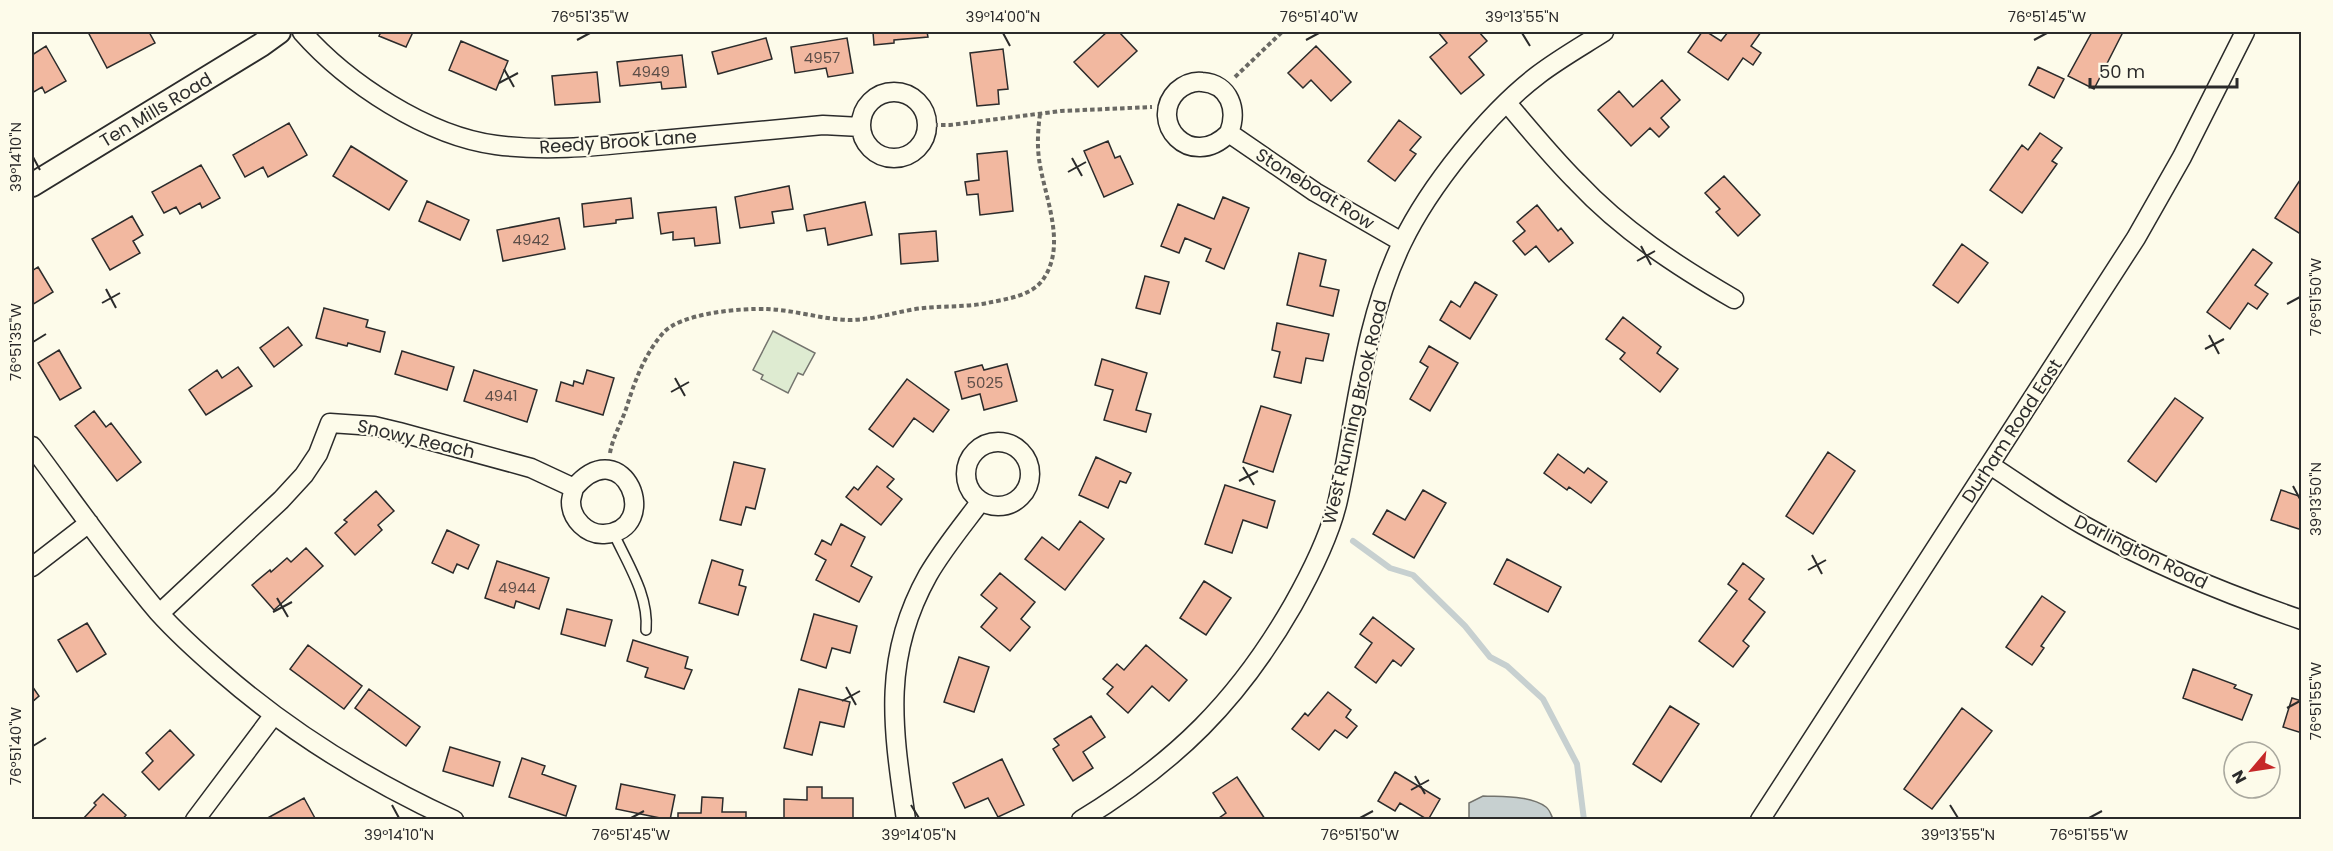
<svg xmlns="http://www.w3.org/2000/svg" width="2333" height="851" font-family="Poppins,sans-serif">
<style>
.green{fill:#deebd1;stroke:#74746e;stroke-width:1.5}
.water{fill:#c7d0d0;stroke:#74746e;stroke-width:1.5}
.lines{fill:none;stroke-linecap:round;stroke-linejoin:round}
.stream{stroke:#c7d0d0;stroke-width:6}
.building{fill:#f2b8a0;stroke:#2b2b2b;stroke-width:1.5}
.service-casing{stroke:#2b2b2b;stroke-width:12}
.minor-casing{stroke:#2b2b2b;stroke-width:21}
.tertiary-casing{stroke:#2b2b2b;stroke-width:26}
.path{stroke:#6a6964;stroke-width:4;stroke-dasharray:4.5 3;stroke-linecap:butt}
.service{stroke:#fdfbea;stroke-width:9}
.minor{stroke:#fdfbea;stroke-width:18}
.tertiary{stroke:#fdfbea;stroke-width:22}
.ticks{fill:none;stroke:#2b2b2b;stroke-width:2}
.labels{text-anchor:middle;stroke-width:4.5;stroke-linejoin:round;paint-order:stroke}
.number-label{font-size:15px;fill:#5d4e48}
.street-label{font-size:18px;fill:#2b2b2b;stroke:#fdfbea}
.neatline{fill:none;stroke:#2b2b2b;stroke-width:2}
.ticks-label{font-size:15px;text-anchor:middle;fill:#2b2b2b}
</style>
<rect width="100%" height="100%" fill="#fdfbea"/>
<path class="green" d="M773 331 815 353 803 375 798 373 788 393 761 379 763 375 753 370Z"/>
<path class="water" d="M1483 796C1502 797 1530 795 1546 807 1550 810 1551 815 1553 819H1469V803Z"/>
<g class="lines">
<path class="stream" d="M1353 541 1390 568 1413 575 1465 626 1490 657 1507 666 1543 699 1577 764 1584 820"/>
</g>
<path class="building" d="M88 32H149L155 43 107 68Z
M381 32H413L406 47 379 36Z
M873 32H927L928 37 894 40V43L874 45Z
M1107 32H1119L1137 51 1098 87 1074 62Z
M1438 32H1479L1487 41 1469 57 1484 75 1461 94 1430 57 1447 43Z
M1702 32H1707L1721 41 1728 32H1761L1751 46 1761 53 1753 65 1743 58 1728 80 1688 52Z
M2092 32H2123L2094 89 2068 76Z
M766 38 772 59 718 74 712 52Z
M847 38 853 73 828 77 826 68 795 73 791 47Z
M461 41 508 61 496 90 449 70Z
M46 46 66 81 45 93 42 87 32 93V55Z
M1316 46 1351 82 1331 101 1311 80 1303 88 1288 73Z
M1003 49 1008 89 998 90 999 104 977 106 970 53Z
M682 55 686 87 662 89 661 82 620 86 617 62Z
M2038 67 2064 79 2054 98 2029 85Z
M597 72 600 102 555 105 552 76Z
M1662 80 1680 100 1661 118 1669 127 1659 137 1650 128 1631 146 1598 110 1619 91 1633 107Z
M1399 120 1421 137 1410 150 1416 154 1395 181 1368 161Z
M289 123 307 155 268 177 263 167 245 177 233 155Z
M2040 133 2062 148 2052 161 2057 164 2022 213 1990 190 2022 145 2028 150Z
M1108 141 1115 158 1120 156 1133 184 1104 197 1084 151Z
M351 146 407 181 389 210 333 176Z
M1007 151 1013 211 980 215 978 194 967 195 965 182 979 180 977 154Z
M201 165 220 198 202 208 200 203 180 214 176 207 164 213 152 192Z
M1724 176 1760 215 1738 236 1716 212 1720 209 1705 193Z
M2302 177V229L2299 233 2275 218Z
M789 186 793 209 772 212 774 223 740 228 735 197Z
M1223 197 1249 208 1224 269 1206 261 1211 249 1185 238 1179 253 1161 246 1178 204 1214 219Z
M631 198 633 218 616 220V223L584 227 582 204Z
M427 201 469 220 460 240 419 221Z
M865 202 872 235 828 245 825 228 807 231 804 215Z
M1537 205 1558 231 1561 228 1573 243 1549 262 1536 246 1525 255 1513 241 1525 231 1517 222Z
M716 207 720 243 695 246 694 238 673 240V232L661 234 658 213Z
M132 216 143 235 133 241 140 253 110 270 92 239Z
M559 218 565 249 503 261 497 230Z
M936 231 938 261 901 264 899 234Z
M1962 244 1988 263 1958 303 1933 285Z
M2253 249 2272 263 2255 285 2268 294 2257 309 2248 303 2230 329 2207 312Z
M1299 253 1326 260 1320 286 1339 290 1333 316 1287 305Z
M38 267 53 292 32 305V271Z
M1145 276 1169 282 1160 314 1136 308Z
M1475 282 1497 295 1470 339 1440 320 1451 301 1460 307Z
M324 308 368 320 366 327 385 332 380 352 348 343 347 346 316 338Z
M1623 317 1661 347 1657 353 1678 369 1660 392 1620 359 1625 353 1606 339Z
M1277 323 1329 334 1323 361 1306 358 1301 383 1274 377 1280 352 1272 350Z
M288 327 302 345 274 367 260 348Z
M1429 346 1458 363 1430 411 1410 399 1428 367 1420 362Z
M59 350 81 388 60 400 38 363Z
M402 351 454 367 447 390 395 374Z
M1102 359 1147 373 1136 410 1151 414 1146 432 1104 420 1113 390 1095 385Z
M1007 364 1017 401 984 410 980 394 962 399 955 372 982 365 984 370Z
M238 367 252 386 206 415 189 390 217 370 222 378Z
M474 370 537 390 527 422 464 401Z
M587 370 614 378 603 415 556 401 561 382 573 386 574 381 583 384Z
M907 379 949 410 933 432 914 418 893 447 869 429Z
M2175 398 2203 418 2156 482 2128 461Z
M1261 406 1291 415 1273 472 1243 462Z
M94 411 106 427 111 423 141 462 117 481 75 426Z
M1828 452 1855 471 1813 534 1786 516Z
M1558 454 1584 473 1588 468 1607 482 1591 503 1569 487 1567 490 1544 473Z
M1096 457 1131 473 1126 483 1120 481 1108 508 1079 495Z
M734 462 765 469 755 509 746 507 741 525 720 520Z
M877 466 894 479 887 487 902 499 881 525 846 497 854 487 858 490Z
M1225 485 1275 501 1267 528 1243 520 1232 553 1205 544Z
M1423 490 1446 503 1414 558 1373 534 1387 510 1405 520Z
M2281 490 2302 497V530L2271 520Z
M376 491 394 511 378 525 382 530 355 555 335 533 347 522 344 520Z
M1080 521 1104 539 1065 590 1025 559 1042 537 1059 550Z
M841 524 865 537 851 566 872 577 859 602 816 580 826 560 815 554 822 540 831 545Z
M447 530 479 545 468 569 457 564 453 573 432 563Z
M306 548 323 566 274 610 252 585 270 570 271 572 287 558 291 562Z
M1507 559 1561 587 1548 612 1494 584Z
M712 560 743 570 739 585 746 587 738 615 699 603Z
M497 561 549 578 539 609 516 601 514 608 485 598Z
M1743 563 1764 579 1749 599 1765 612 1743 641 1749 646 1733 667 1699 641 1737 591 1728 584Z
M1000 573 1035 602 1021 619 1030 627 1010 651 981 627 997 608 981 595Z
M1204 581 1231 598 1206 635 1180 618Z
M2042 596 2065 612 2041 646 2044 648 2032 665 2006 647Z
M567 609 612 620 605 646 561 634Z
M814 614 857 626 850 653 832 648 826 668 801 660Z
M1373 617 1414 649 1401 666 1393 660 1376 683 1355 667 1372 643 1360 634Z
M87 623 106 654 77 672 58 640Z
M633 640 688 657 685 668 692 670 684 689 645 677 648 668 627 661Z
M308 645 362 686 344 709 290 669Z
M1146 645 1187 680 1169 701 1152 686 1128 713 1107 694 1113 687 1103 679 1117 664 1124 670Z
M959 657 989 667 974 712 944 702Z
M2193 669 2236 685 2234 688 2252 695 2242 720 2183 698Z
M32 686 39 696 32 702Z
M369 689 420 727 406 746 355 708Z
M799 689 850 702 844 727 820 722 812 755 784 748Z
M1328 692 1351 710 1346 717 1357 726 1347 738 1335 730 1319 750 1292 729 1305 713 1308 716Z
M2292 698 2302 701V733L2283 727Z
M1670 706 1699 724 1661 782 1633 764Z
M1962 708 1992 731 1932 809 1904 789Z
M1091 716 1105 737 1083 752 1093 768 1073 781 1053 749 1059 745 1054 739Z
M170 730 194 755 159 790 142 772 153 761 146 753Z
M450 747 500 762 493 786 443 771Z
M522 758 545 766 542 774 576 786 566 816 509 797Z
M1002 759 1024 805 998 817 988 798 965 808 953 783Z
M1395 772 1440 799 1428 820 1400 803 1395 811 1378 801Z
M1237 777 1265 819 1264 820H1216L1226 813 1213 793Z
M621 784 675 795 670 820 616 809Z
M807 787H822V798H853V820H784V799L807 800Z
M103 794 126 815 122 820H82L96 805 94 803Z
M702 797 723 798 722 812H746V820H678V813H701Z
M304 798 316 820H264Z"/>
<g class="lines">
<defs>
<path id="service" d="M613 532C627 563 649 595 646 630"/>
<path id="minor" d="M302 32C347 83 427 136 496 145 548 152 599 146 651 141 708 136 766 130 823 125L861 127
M861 125a33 33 0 1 1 66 0a33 33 0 1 1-66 0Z
M1507 103C1530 130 1552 157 1577 182 1622 230 1677 266 1734 299
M1229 133C1238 110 1230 84 1202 82 1193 81 1184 85 1177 91 1147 121 1190 172 1229 133L1315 192 1402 242
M966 474a32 32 0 1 1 64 0a32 32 0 1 1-64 0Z
M32 446C73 501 113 559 158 612 177 633 199 653 221 672 291 733 369 781 454 820
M1990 465C2021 485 2051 507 2083 525 2152 564 2226 594 2302 620
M32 567 89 523
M160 613 281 500 304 475 318 454 330 423 374 426 399 432 531 468 574 488C573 493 571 498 571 502 571 519 587 535 604 534 664 530 624 429 574 488
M195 820 273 716
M906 820C893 729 881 659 928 575 943 549 963 525 981 501
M1081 820C1176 762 1238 701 1293 605 1311 573 1330 536 1338 500 1357 414 1363 324 1402 243 1429 187 1489 112 1538 75 1559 59 1582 46 1604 32
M1760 820 2136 238 2182 157 2245 32"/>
<path id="tertiary" d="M32 185 261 45 279 32"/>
</defs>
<use href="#service" class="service-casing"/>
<use href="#minor" class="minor-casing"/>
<use href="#tertiary" class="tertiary-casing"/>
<path class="path" d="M1235 77 1282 32
M926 125H950L1061 111 1152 107
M610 453C613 436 622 422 627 406 635 380 645 354 663 333 681 313 741 308 767 309 794 310 821 319 848 320 870 320 889 314 910 310 936 305 962 308 987 303 1006 299 1033 296 1044 278 1067 243 1044 196 1039 159 1037 144 1038 129 1040 114"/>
<use href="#service" class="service"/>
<use href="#minor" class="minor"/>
<use href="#tertiary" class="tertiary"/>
</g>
<path class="ticks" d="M1003 33 1010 46M1522 33 1530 46M577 40 590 33M1306 40 1319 33M2034 40 2047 33M504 69 514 87M499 83 518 73M33 157 40 170M1072 158 1082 176M1068 172 1086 162M1641 246 1651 265M1637 261 1655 251M106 289 116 308M102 303 120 293M2287 304 2300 297M2209 335 2219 354M33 342 46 334M2205 349 2224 339M675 378 685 396M671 392 689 382M1243 467 1254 485M1239 481 1258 471M2293 486 2300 499M1812 555 1822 574M1808 570 1826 560M277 598 288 617M273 612 292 602M846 687 856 705M842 701 860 691M2287 708 2300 701M33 746 46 738M1415 776 1425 794M1411 790 1429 780M392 805 399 818M911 805 919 818M1950 805 1958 818M631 818 644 811M1360 818 1373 811M2089 818 2102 811"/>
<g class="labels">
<g class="number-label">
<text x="822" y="63">4957</text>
<text x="651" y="77">4949</text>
<text x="531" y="245">4942</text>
<text x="985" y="388">5025</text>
<text x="501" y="401">4941</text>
<text x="517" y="593">4944</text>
</g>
<g class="street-label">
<text transform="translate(156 110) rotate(-31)" y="6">Ten Mills Road</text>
<text transform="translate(618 142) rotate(-4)" y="6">Reedy Brook Lane</text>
<text transform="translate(1315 189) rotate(32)" y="6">Stoneboat Row</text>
<text transform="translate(1355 412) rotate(-77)" y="6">West Running Brook Road</text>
<text transform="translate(2012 431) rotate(-57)" y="6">Durham Road East</text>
<text transform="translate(416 439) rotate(13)" y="6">Snowy Reach</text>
<text transform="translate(2141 552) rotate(26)" y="6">Darlington Road</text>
</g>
</g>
<rect width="2333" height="851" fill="none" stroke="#fdfbea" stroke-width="66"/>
<g transform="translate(2252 770) rotate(241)"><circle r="28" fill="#fdfbea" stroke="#a9a89e" stroke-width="1.5"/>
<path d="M0-4.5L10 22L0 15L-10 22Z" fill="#c62828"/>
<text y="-9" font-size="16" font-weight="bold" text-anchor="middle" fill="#2b2b2b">N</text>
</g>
<path d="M2090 78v9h147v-9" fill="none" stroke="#2b2b2b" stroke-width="3"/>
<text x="2099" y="78" font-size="18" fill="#2b2b2b" stroke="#fdfbea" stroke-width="4.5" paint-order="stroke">50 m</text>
<rect x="33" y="33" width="2267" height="785" class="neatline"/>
<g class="ticks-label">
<text x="590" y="22">76°51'35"W</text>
<text x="1003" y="22">39°14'00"N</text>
<text x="1319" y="22">76°51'40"W</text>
<text x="1522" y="22">39°13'55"N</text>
<text x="2047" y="22">76°51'45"W</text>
<text transform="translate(16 157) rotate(-90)" y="5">39°14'10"N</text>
<text transform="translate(2316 297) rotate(-90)" y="5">76°51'50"W</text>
<text transform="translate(16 342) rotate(-90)" y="5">76°51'35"W</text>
<text transform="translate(2316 499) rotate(-90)" y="5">39°13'50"N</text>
<text transform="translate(2316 701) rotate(-90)" y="5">76°51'55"W</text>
<text transform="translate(16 746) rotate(-90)" y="5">76°51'40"W</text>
<text x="399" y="840">39°14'10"N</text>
<text x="631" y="840">76°51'45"W</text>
<text x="919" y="840">39°14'05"N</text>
<text x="1360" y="840">76°51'50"W</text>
<text x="1958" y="840">39°13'55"N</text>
<text x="2089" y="840">76°51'55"W</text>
</g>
</svg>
